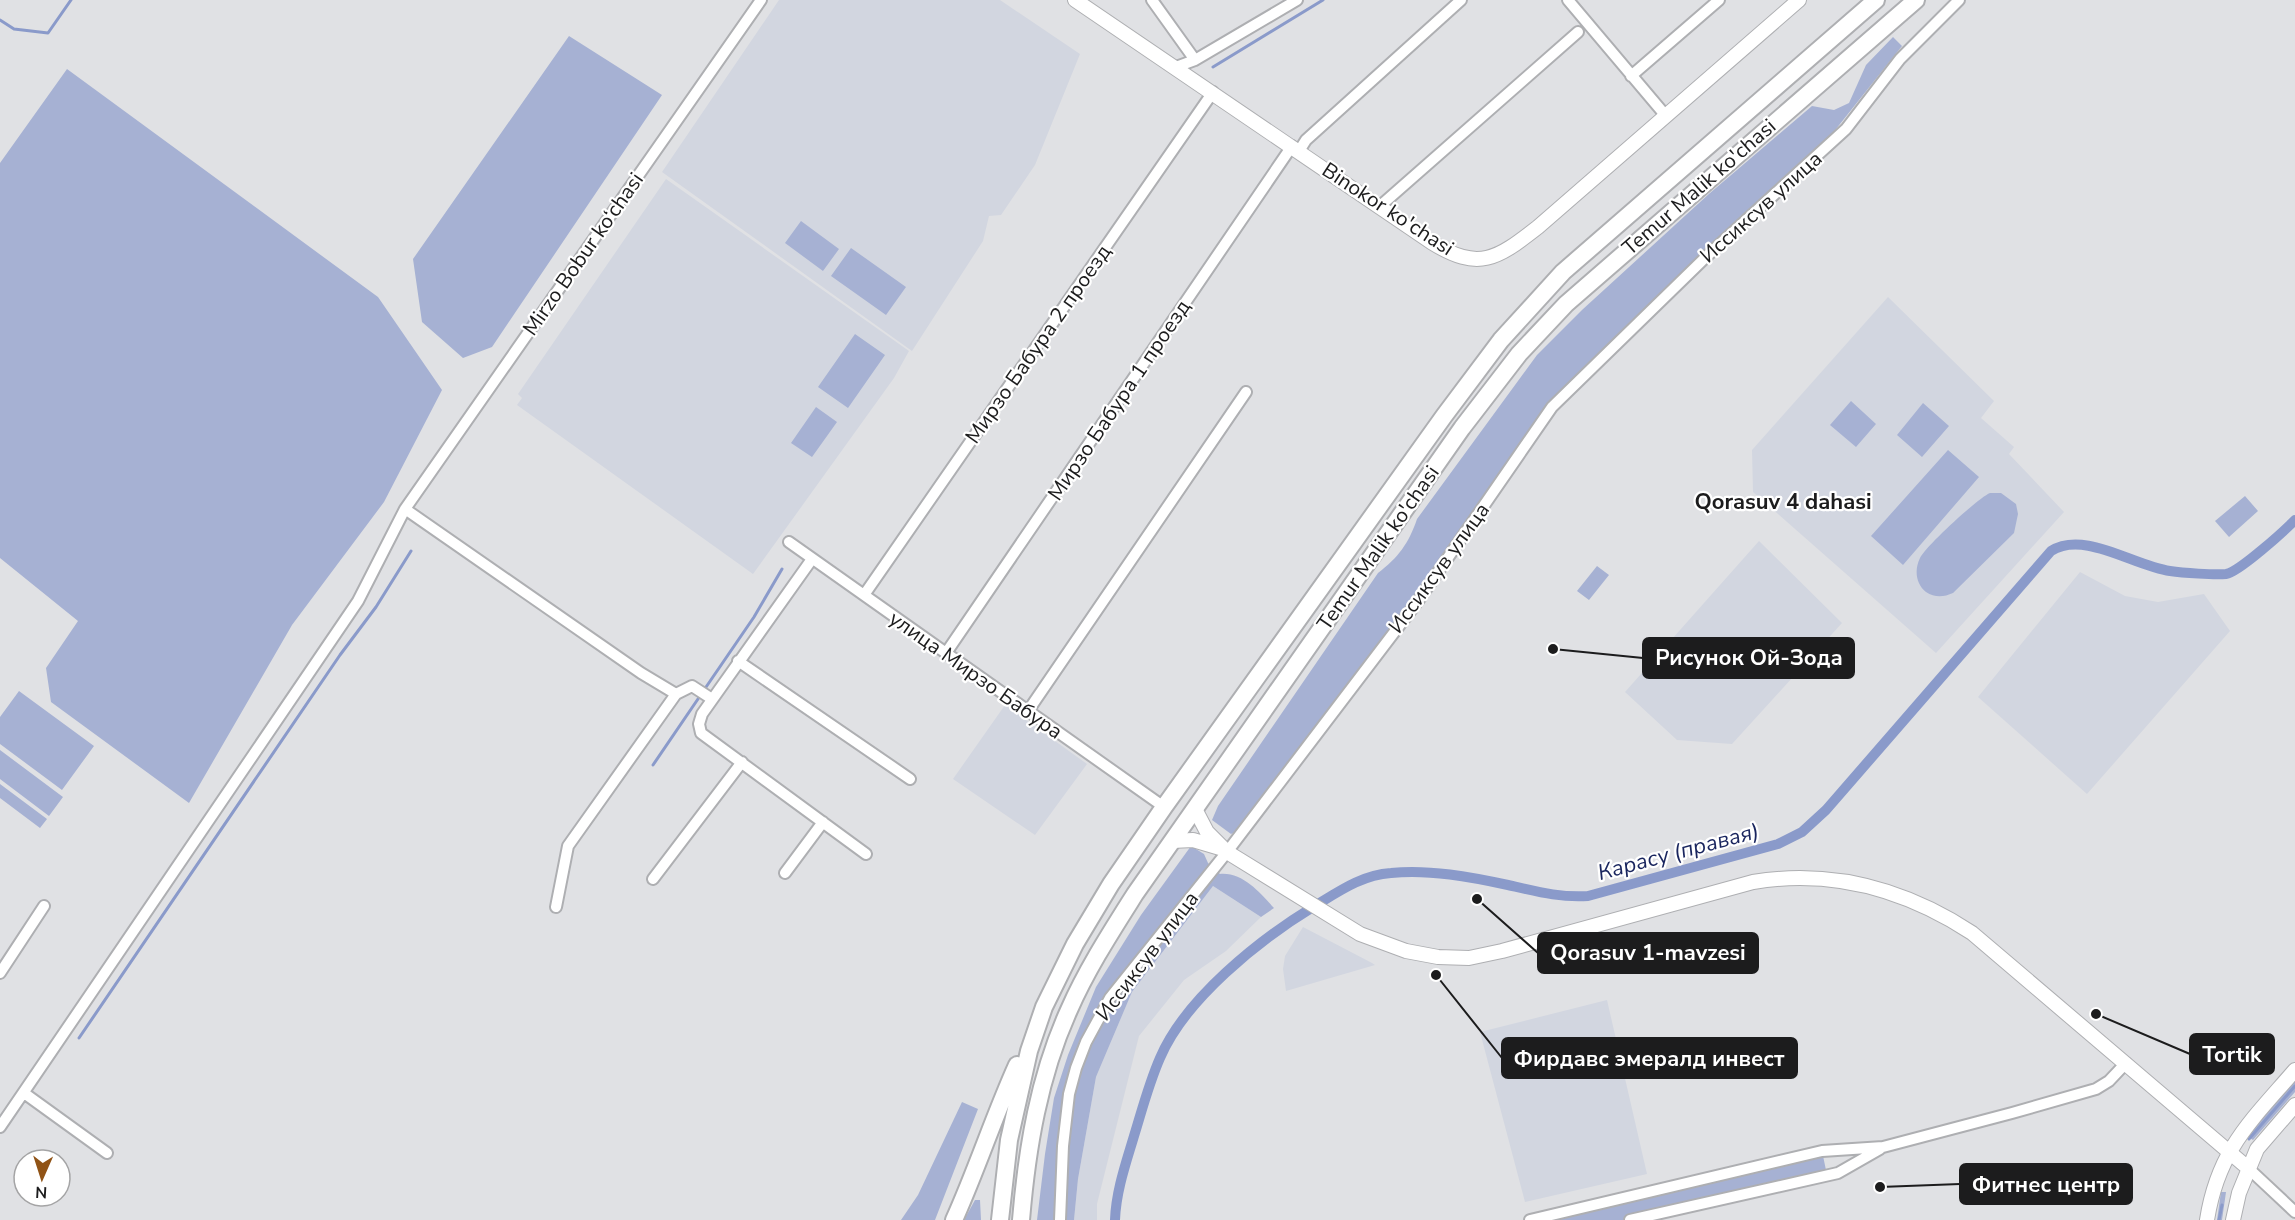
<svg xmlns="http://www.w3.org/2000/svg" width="2295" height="1220" font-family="'Nunito Sans',sans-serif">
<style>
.built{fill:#d2d6e0}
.green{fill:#a6b1d3}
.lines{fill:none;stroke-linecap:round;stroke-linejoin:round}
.stream{stroke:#8a9aca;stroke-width:3}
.canal{stroke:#8a9aca;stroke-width:10}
.minor-casing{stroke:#aeafb2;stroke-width:14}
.major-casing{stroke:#aeafb2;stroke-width:16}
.highway-casing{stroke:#aeafb2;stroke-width:20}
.minor{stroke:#fff;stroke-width:10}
.major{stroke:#fff;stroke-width:14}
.highway{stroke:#fff;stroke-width:16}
.labels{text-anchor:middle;stroke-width:4.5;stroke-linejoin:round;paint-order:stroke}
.street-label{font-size:21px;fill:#1c1c1d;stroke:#fff}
.neighbourhood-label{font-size:22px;font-weight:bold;fill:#1c1c1d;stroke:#fff}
.water-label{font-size:22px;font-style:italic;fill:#19255e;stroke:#fff}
.leader{fill:none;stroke:#1c1c1d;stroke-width:2}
.callout-dot{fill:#1c1c1d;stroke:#fff;stroke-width:2}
.callout{fill:#1c1c1d;stroke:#1c1c1d;stroke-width:2}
.callout-label{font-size:22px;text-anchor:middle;font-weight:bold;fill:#fff}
</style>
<rect width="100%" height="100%" fill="#e0e1e4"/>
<path class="built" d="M779 0H1000L1080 54 1035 165 1001 215 989 216 983 241 912 351 662 172Z
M666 179 909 351 894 378 753 574 517 405 522 398 518 394Z
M1888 297 1994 401 1981 418 2014 447 2009 454 2064 512 1936 653 1753 492 1752 450Z
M1759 541 1842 623 1732 744 1677 740 1625 692Z
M2080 572 2125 596 2158 602 2204 594 2230 631 2087 794 1978 697Z
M1005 705 1087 764 1035 835 953 779Z
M1213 886 1261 917 1226 951 1184 980 1139 1036 1097 1204V1220H1074L1078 1179 1096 1077 1132 992Z
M1303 927 1372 963 1375 965 1286 991 1283 969 1285 956Z
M1607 1000 1647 1174 1525 1202 1480 1032Z"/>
<path class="green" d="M569 36 662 95 492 347 463 358 422 322 413 259Z
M1893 37 1902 46 1832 134 1571 386 1418 601 1245 827 1231 834 1212 820 1218 806 1378 573C1398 558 1409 543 1417 519L1537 355 1582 310 1710 193 1812 106 1834 110 1849 103 1866 65Z
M67 69 378 297 442 390 384 502 292 625 189 803 51 702 46 668 78 621 0 558V163Z
M801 221 839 249 823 271 785 243Z
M851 248 906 287 886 315 831 276Z
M855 334 885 355 848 408 818 387Z
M1851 401 1876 424 1856 447 1830 425Z
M1923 403 1949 426 1922 457 1897 435Z
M816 407 837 422 812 457 791 443Z
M1948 450 1979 477 1903 565 1871 536Z
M1990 493H2001L2016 504 2018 514 2014 533 1953 593C1944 597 1935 598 1926 592 1916 584 1914 570 1920 558 1926 546 1978 498 1990 493Z
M2245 496 2258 511 2229 537 2215 521Z
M1597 566 1609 575 1589 600 1577 591Z
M19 691 94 746 62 790 0 744V717Z
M0 750 63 797 49 816 0 779Z
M0 784 47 819 40 828 0 798Z
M1191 846 1204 854 1208 863 1220 874C1243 872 1260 893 1274 908L1261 917 1213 886 1132 992 1096 1077 1078 1179 1074 1220H1037L1045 1154 1054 1098 1068 1055 1096 987 1141 915Z
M2295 1081V1092L2253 1140 2247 1136Z
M962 1102 978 1109 935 1220H901L918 1195Z
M1822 1151 1827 1175 1631 1220H1530Z
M2221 1192H2226L2222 1220H2217Z
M975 1200H980L981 1220H964Z"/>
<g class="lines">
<path class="stream" d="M0 20 14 29 48 33 71 0
M1213 67 1323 0
M704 690 754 617 782 569
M653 765 700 696
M79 1038 340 655 376 607 411 551
M2249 1139 2295 1086
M2219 1220 2222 1205"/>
<path class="canal" d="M1115 1220C1116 1191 1126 1163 1134 1136 1142 1110 1149 1083 1160 1058 1185 999 1259 940 1313 907 1338 892 1361 875 1391 873 1429 869 1471 877 1508 885 1535 891 1560 898 1588 896L1778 844 1802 832 1826 810 2051 551C2084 530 2134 566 2170 571 2183 573 2214 575 2226 574 2239 572 2284 531 2295 520"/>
<defs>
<path id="minor" d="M1152 0 1195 60
M1568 0 1666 116
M1176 67 1195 60 1297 0
M1631 76 1719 0
M1299 151 1306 140 1461 0
M1379 207 1578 32
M405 509 641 673 676 694 692 686 712 699
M789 542 1164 807
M812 559 702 714 699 724 701 733 866 854
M864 595 1213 92
M946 653 1292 146
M738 661 910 779
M1028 711 1246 392
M785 873 823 822
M653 879 742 762
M556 907 568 846 676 694
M0 973 44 906
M24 1093 107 1153
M0 1127 358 601 405 509 761 0
M2248 1168 2295 1212
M1060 1220 1063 1146 1069 1094 1076 1068 1086 1042 1110 998 1227 852 1418 601 1552 407 1708 255 1846 129 1900 59 1959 0
M1530 1220 1822 1151 1883 1147 2012 1113 2096 1089 2109 1081 2126 1063
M1630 1220 1838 1173 1880 1149"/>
<path id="major" d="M1075 0 1431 242C1479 272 1497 259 1538 227L1799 0
M1195 809 1207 832 1227 852 1360 934 1406 951 1438 957 1469 958 1502 951 1753 882C1832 869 1906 890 1972 933L2248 1168
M1172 841 1193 840 1220 848
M2207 1220C2218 1150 2251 1121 2295 1070
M2233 1220 2239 1193 2257 1149 2295 1105"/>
<path id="highway" d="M954 1220C977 1169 994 1116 1017 1065
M1000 1220 1009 1140 1029 1051 1044 1007 1075 944 1111 884 1164 807 1444 416 1501 340 1563 272 1876 0
M1021 1220C1027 1148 1039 1076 1069 1010 1087 969 1111 932 1135 894L1462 428 1519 354 1566 304 1916 0"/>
</defs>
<use href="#minor" class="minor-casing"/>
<use href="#major" class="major-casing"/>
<use href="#highway" class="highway-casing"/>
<use href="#minor" class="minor"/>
<use href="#major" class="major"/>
<use href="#highway" class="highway"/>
</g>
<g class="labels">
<g class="street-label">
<text transform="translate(1699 187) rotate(-41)" y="7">Temur Malik ko'chasi</text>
<text transform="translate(1761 207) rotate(-42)" y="7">Иссиксув улица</text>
<text transform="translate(1388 209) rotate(33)" y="7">Binokor ko'chasi</text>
<text transform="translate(583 254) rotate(-55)" y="7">Mirzo Bobur ko‘chasi</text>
<text transform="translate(1038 344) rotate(-55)" y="7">Мирзо Бабура 2 проезд</text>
<text transform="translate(1119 400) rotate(-56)" y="7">Мирзо Бабура 1 проезд</text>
<text transform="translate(1378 548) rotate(-55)" y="7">Temur Malik ko'chasi</text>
<text transform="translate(1439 568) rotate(-54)" y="7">Иссиксув улица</text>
<text transform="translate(976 675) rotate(35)" y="7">улица Мирзо Бабура</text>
<text transform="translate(1147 956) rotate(-53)" y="7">Иссиксув улица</text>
</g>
<g class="neighbourhood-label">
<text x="1783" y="509">Qorasuv 4 dahasi</text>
</g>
<g class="water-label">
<text transform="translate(1678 851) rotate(-15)" y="8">Карасу (правая)</text>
</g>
</g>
<path class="leader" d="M1553 649L1643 658M1477 899L1538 953M2096 1014L2190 1054M1436 975L1502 1058M1880 1187L1960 1184"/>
<g class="callout-dot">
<circle cx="1553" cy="649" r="6"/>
<circle cx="1477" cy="899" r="6"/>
<circle cx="2096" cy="1014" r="6"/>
<circle cx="1436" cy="975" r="6"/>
<circle cx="1880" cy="1187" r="6"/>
</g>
<g class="callout">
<rect x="1643" y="638" width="211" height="40" rx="6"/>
<rect x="1538" y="933" width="220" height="40" rx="6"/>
<rect x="2190" y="1034" width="84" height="40" rx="6"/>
<rect x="1502" y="1038" width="295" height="40" rx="6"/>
<rect x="1960" y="1164" width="172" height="40" rx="6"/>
</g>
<g class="callout-label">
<text x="1749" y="665">Рисунок Ой-Зода</text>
<text x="1648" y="960">Qorasuv 1-mavzesi</text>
<text x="2232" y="1062">Tortik</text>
<text x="1649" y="1066">Фирдавс эмералд инвест</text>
<text x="2046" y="1192">Фитнес центр</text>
</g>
<g transform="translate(42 1178) rotate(183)"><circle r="28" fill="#ffffff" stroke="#a4a4a5" stroke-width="1.5"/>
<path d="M0-4.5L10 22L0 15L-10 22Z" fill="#905316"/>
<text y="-9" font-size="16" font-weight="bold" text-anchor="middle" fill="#1c1c1d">N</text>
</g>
</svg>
